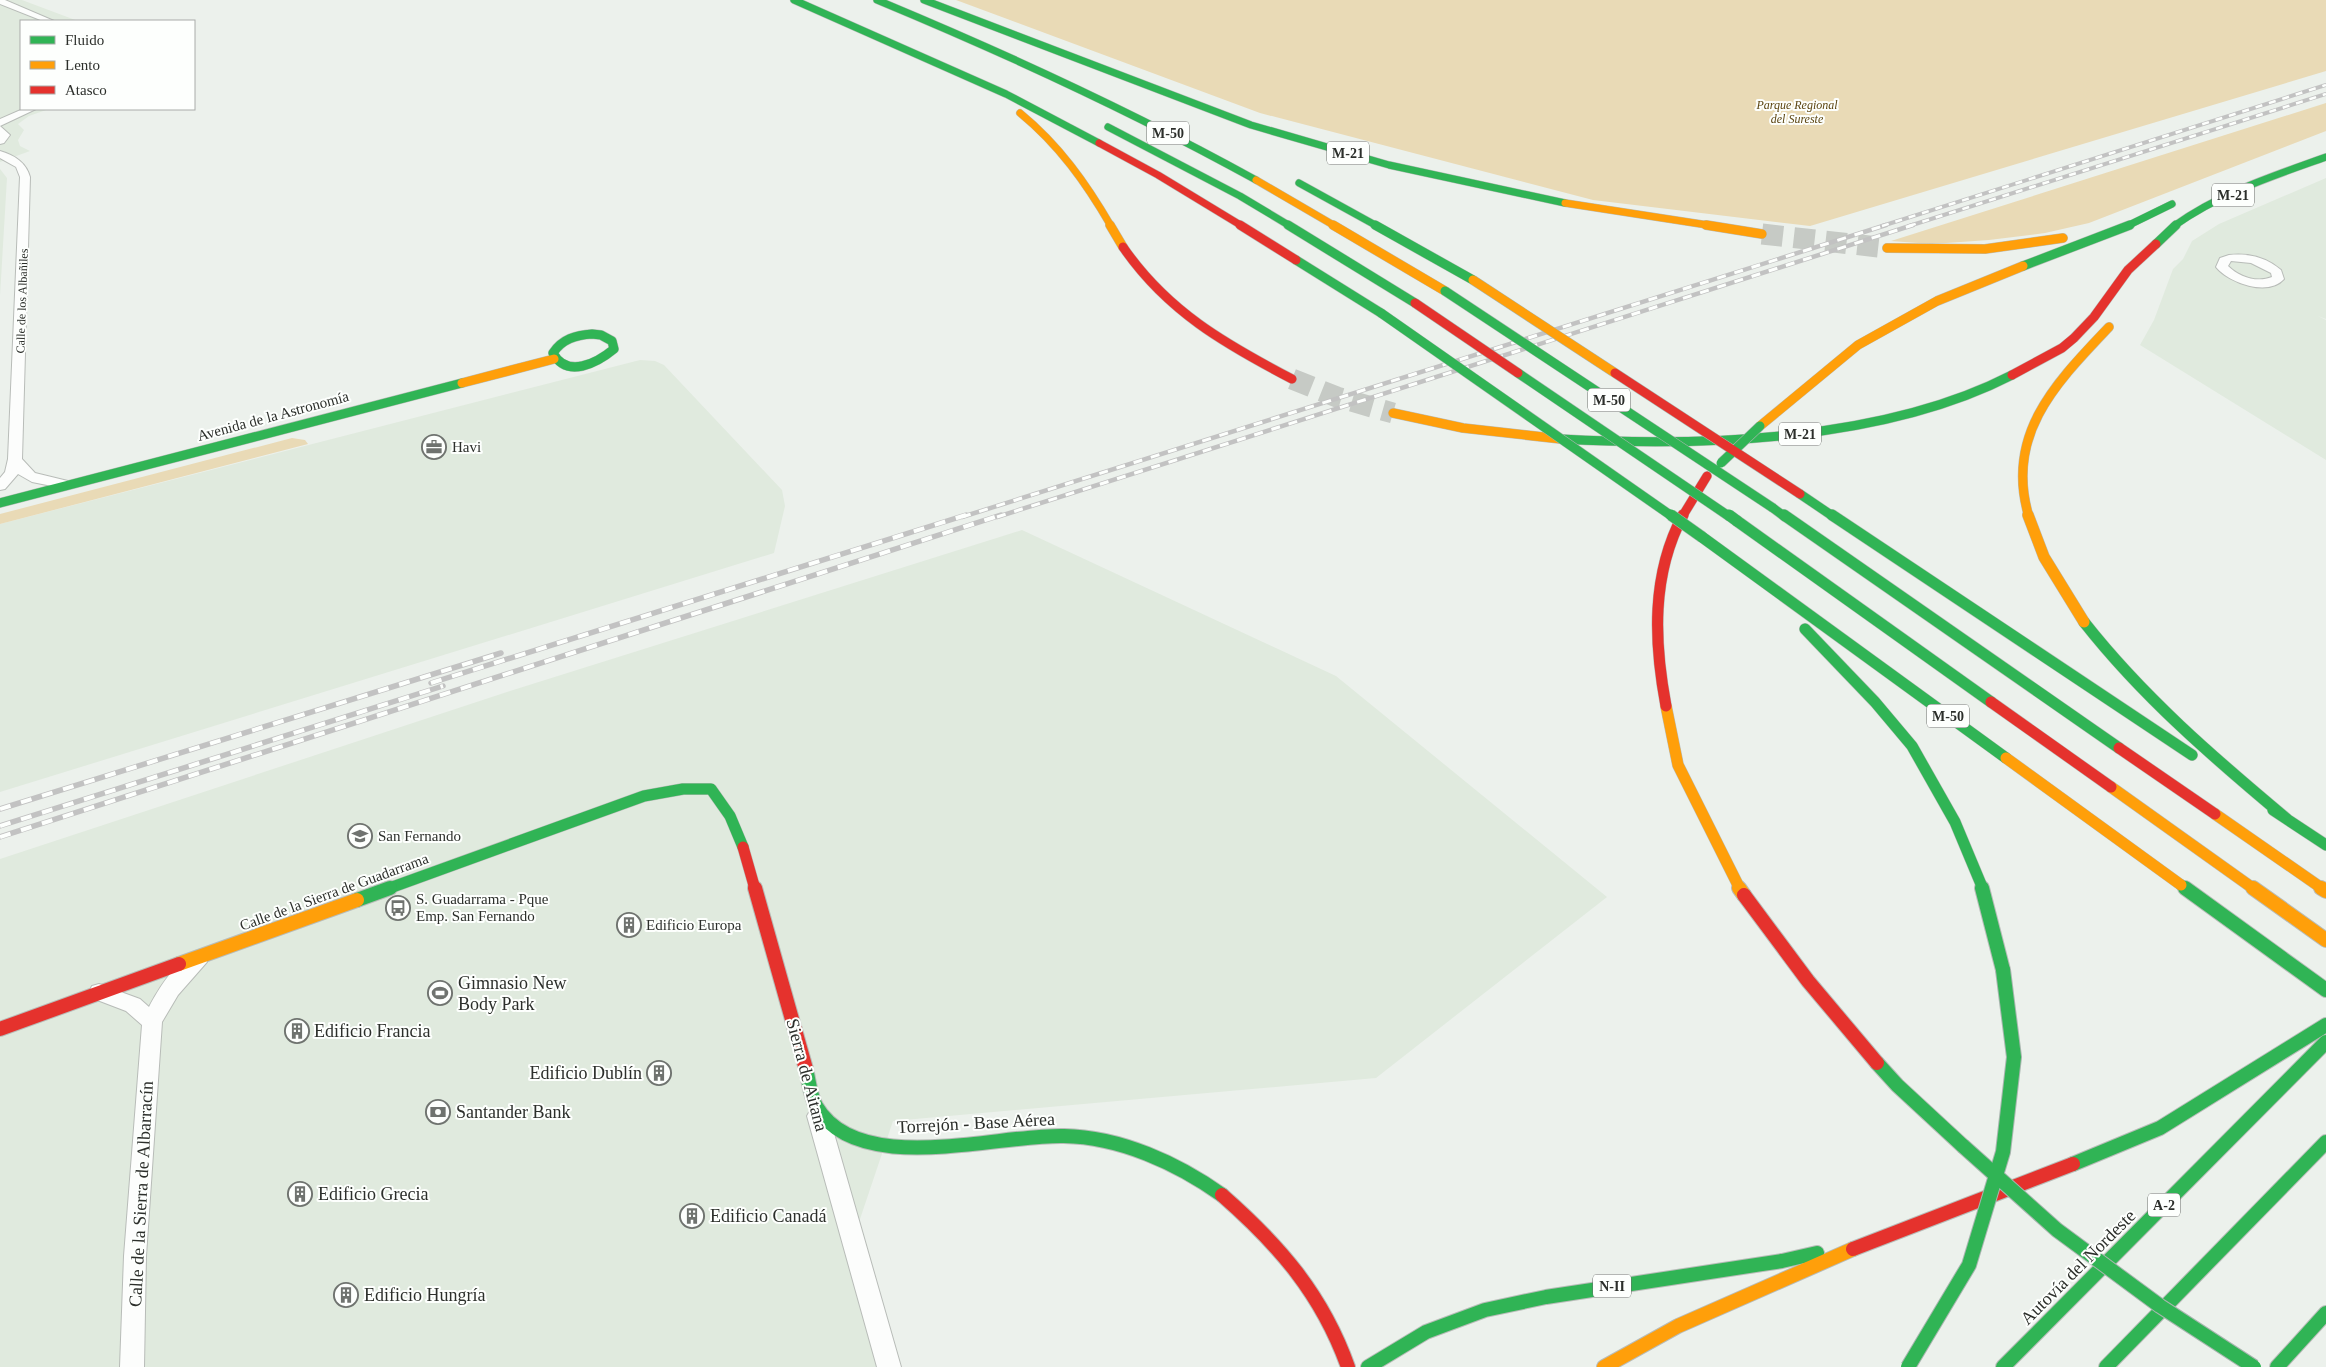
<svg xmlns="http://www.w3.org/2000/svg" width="2326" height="1367" font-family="'Times New Roman',serif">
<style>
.built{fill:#e0eade}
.green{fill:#e9dab6}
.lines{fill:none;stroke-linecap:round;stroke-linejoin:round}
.highway-tunnel{stroke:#c6cac5;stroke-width:21;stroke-dasharray:21 11;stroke-linecap:butt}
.street-casing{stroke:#b8bcb8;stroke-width:2}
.fast-far3-casing{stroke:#b8bcb8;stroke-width:8}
.fast-far2-casing{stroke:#b8bcb8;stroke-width:10}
.fast-far1-casing{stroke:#b8bcb8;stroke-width:12}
.fast-casing{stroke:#b8bcb8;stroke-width:16}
.slow-far3-casing{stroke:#b8bcb8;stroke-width:8}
.slow-far2-casing{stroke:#b8bcb8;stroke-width:10}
.slow-far1-casing{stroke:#b8bcb8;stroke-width:12}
.slow-casing{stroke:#b8bcb8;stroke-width:16}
.jam-far3-casing{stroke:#b8bcb8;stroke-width:8}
.jam-far2-casing{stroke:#b8bcb8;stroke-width:10}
.jam-far1-casing{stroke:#b8bcb8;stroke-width:12}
.jam-casing{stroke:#b8bcb8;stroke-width:16}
.street{fill:#fcfdfc;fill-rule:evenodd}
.fast-far3{stroke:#30b455;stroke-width:7}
.fast-far2{stroke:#30b455;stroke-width:9}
.fast-far1{stroke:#30b455;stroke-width:11}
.fast{stroke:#30b455;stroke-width:14}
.slow-far3{stroke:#ff9f0a;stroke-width:7}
.slow-far2{stroke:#ff9f0a;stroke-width:9}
.slow-far1{stroke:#ff9f0a;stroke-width:11}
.slow{stroke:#ff9f0a;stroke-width:14}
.jam-far3{stroke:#e5322d;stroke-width:7}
.jam-far2{stroke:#e5322d;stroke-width:9}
.jam-far1{stroke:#e5322d;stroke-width:11}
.jam{stroke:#e5322d;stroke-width:14}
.rail-far2-casing{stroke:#c2c2c2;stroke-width:4}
.rail-far1-casing{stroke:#c2c2c2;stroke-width:4.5}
.rail-casing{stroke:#c2c2c2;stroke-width:5.5}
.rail-far2{stroke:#fdfffd;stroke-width:2.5;stroke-dasharray:7;stroke-linecap:butt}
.rail-far1{stroke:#fdfffd;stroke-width:3;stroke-dasharray:9;stroke-linecap:butt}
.rail{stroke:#fdfffd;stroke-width:4;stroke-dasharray:11;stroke-linecap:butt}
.fast-bridge-far2-casing{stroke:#a8b6af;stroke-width:10;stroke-linecap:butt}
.fast-bridge-far1-casing{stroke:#a8b6af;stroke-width:12;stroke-linecap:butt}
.fast-bridge-casing{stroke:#a8b6af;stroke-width:16;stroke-linecap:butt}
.slow-bridge-casing{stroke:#a8b6af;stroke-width:10;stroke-linecap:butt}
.jam-bridge-casing{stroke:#a8b6af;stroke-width:10;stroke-linecap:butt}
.fast-bridge-far2{stroke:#30b455;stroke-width:9}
.fast-bridge-far1{stroke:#30b455;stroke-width:11}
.fast-bridge{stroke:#30b455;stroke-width:14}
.slow-bridge{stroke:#ff9f0a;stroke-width:9}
.jam-bridge{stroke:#e5322d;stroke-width:9}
.labels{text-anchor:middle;stroke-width:4;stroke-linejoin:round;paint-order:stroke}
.far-park-label{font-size:12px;font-style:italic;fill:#5c4511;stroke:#fdfffd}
.far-street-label{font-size:12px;fill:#2c2f2b;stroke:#fdfffd}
.shield{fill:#fdfffd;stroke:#6b6d6a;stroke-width:1}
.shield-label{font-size:14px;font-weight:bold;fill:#2c2f2b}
.street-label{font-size:15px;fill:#2c2f2b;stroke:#fdfffd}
.poi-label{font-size:15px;fill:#2c2f2b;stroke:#fdfffd;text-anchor:start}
.near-poi-label{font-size:18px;fill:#2c2f2b;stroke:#fdfffd;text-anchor:start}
.near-street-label{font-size:18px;fill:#2c2f2b;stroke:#fdfffd}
</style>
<rect width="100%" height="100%" fill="#ecf1ec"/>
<path class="built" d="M0 0H22L78 21H21V109H49L29 116 18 124 24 130 18 140 20 146 30 151 0 162Z
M0 169 7 178 0 296Z
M2326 178V319L2318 316 2326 320V460L2140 345 2154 320 2173 269 2183 259 2192 241 2219 224Z
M640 360 655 361 664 365 782 490 785 506 774 553 0 792V524Z
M1022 530 1336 676 1607 897 1376 1078 893 1121 859 1222 900 1367H0V859L510 691Z"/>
<path class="green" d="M956 0H2326V71L1810 226 1593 200 1260 113Z
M2326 103V131L2089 223 2045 233 1989 240 1932 244 1891 241Z
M292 438 305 440 308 444 0 524V514Z"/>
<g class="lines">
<path class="highway-tunnel" d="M1762 234 1887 248
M1292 379 1337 397 1393 413"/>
<defs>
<path id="street" d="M0 0H5L54 21H43L0 4Z
M23 109H36L0 126 10 135 4 143 0 144V119Z
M0 151C14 155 26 162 30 177L22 459 35 473 72 482 74 485 67 489 32 482 18 474 5 489 0 490V478L5 472 8 459 20 177 16 167 0 158Z
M2229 255C2248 253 2266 257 2281 270L2284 279C2268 297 2229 283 2216 267L2220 258ZM2231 261 2251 263 2271 273 2272 277C2257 283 2239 277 2228 266Z
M197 954 204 956 207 962 178 995 162 1022 146 1256 144 1367H120L124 1256 142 1025 126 1011 92 998 89 992 92 986 99 984 140 999 149 1007C159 988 175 961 197 954Z
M818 1106 825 1109 829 1116 901 1367H877L807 1116 811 1109Z"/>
<path id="fast-far3" d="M794 0 1006 94 1099 143
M877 0C1007 54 1133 112 1256 180
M924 0 1251 125 1389 165 1565 203
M1108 127 1240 196 1290 226
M1299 183 1377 226
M2127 226 2172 204
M2174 226C2220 193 2273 176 2326 157"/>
<path id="fast-far2" d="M1288 225 1415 303
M1375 225 1473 280
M2156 244 2176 225
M1296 260 1381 313
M2023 266 2130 225
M592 334 601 335 612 341 614 349C597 363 567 379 553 353 562 339 576 335 592 334Z
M1561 439C1702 447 1884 441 2012 375
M1800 494 1834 517
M0 503 462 383
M1773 508 1785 517"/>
<path id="fast-far1" d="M1784 515 2119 748
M1832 515 2192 755
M1737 521 1991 702
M1702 537 2006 758
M2084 622C2143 697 2214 758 2287 819
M1805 629 1875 702 1912 746 1955 822 1983 889
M2273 810 2326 845
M2181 885 2187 889
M387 889 644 796 683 789H711L730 816 743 847"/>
<path id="fast" d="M1982 888 2003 970
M2185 888 2326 990
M357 900 390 888
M1877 1063 1897 1085 1963 1146
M806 1069C809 1081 810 1095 816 1106 858 1178 996 1134 1064 1136 1120 1137 1177 1163 1222 1195
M2073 1164 2160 1128 2326 1025
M1368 1367 1426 1332 1485 1310 1546 1297 1782 1261 1817 1253
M2003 1367 2326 1042
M2106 1367 2326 1142
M2277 1367 2326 1313"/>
<path id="slow-far3" d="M1020 113C1059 145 1086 183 1111 226
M1256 180 1335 226
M1565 203 1714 226"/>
<path id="slow-far2" d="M1110 225 1123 247
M1333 225 1445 291
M1706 225 1762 234
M1887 248 1985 249 2063 238
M462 383 554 359
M1393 413 1463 428 1561 439
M1760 426 1858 345 1937 301 2023 266
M2029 517C2004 434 2057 382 2109 327"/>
<path id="slow-far1" d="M2028 515 2044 557 2084 622
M1666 706 1678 765 1740 889
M2006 758 2181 885
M2111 787 2254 889
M2215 814 2323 889"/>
<path id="slow" d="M1739 888 1744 895
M2253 888 2326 940
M2321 888 2326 891
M179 964 357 900
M1604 1367 1678 1326 1853 1249"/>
<path id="jam-far3" d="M1099 143 1158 175 1242 226"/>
<path id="jam-far2" d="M1240 225 1296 260
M1123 247C1167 311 1225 344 1292 379
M2012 375 2062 348 2074 338 2094 317 2128 270 2156 244
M1682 517 1707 476"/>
<path id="jam-far1" d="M1991 702 2111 787
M1666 706C1654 642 1651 575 1683 515
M2119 748 2215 814
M743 847 755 889"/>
<path id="jam" d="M755 888 806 1069
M1744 895 1808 981 1877 1063
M0 1029 179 964
M1222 1195C1279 1245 1322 1294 1348 1367
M1853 1249 2073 1164"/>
</defs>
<use href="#street" class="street-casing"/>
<use href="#fast-far3" class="fast-far3-casing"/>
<use href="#fast-far2" class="fast-far2-casing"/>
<use href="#fast-far1" class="fast-far1-casing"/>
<use href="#fast" class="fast-casing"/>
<use href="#slow-far3" class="slow-far3-casing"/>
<use href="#slow-far2" class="slow-far2-casing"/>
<use href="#slow-far1" class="slow-far1-casing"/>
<use href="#slow" class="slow-casing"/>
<use href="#jam-far3" class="jam-far3-casing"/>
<use href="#jam-far2" class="jam-far2-casing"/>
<use href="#jam-far1" class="jam-far1-casing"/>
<use href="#jam" class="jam-casing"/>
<use href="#street" class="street"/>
<use href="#fast-far3" class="fast-far3"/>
<use href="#fast-far2" class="fast-far2"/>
<use href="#fast-far1" class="fast-far1"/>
<use href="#fast" class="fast"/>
<use href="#slow-far3" class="slow-far3"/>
<use href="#slow-far2" class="slow-far2"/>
<use href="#slow-far1" class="slow-far1"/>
<use href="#slow" class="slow"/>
<use href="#jam-far3" class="jam-far3"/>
<use href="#jam-far2" class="jam-far2"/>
<use href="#jam-far1" class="jam-far1"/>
<use href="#jam" class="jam"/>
<defs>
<path id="rail-far2" d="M1882 226 2326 85
M1909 226 2326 94"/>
<path id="rail-far1" d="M962 517 1886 225
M997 517 1913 225"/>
<path id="rail" d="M431 683 966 515
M0 809 501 653
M0 826 443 686
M0 837 1001 515"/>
</defs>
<use href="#rail-far2" class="rail-far2-casing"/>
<use href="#rail-far1" class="rail-far1-casing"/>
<use href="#rail" class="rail-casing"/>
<use href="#rail-far2" class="rail-far2"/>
<use href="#rail-far1" class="rail-far1"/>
<use href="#rail" class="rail"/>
<defs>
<path id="fast-bridge-far2" d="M1445 291 1773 508
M1381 313 1673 517
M1518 373 1730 517
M1721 463 1760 426"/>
<path id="fast-bridge-far1" d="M1671 515 1702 537
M1729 515 1737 521"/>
<path id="fast-bridge" d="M1963 1146 2057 1230 2160 1306 2254 1367
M1908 1367 1969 1265 2003 1152 2014 1057 2003 970"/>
<path id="slow-bridge" d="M1473 280 1615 373"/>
<path id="jam-bridge" d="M1415 303 1518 373
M1615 373 1800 494"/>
</defs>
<use href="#fast-bridge-far2" class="fast-bridge-far2-casing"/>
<use href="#fast-bridge-far1" class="fast-bridge-far1-casing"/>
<use href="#fast-bridge" class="fast-bridge-casing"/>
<use href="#slow-bridge" class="slow-bridge-casing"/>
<use href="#jam-bridge" class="jam-bridge-casing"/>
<use href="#fast-bridge-far2" class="fast-bridge-far2"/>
<use href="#fast-bridge-far1" class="fast-bridge-far1"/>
<use href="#fast-bridge" class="fast-bridge"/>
<use href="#slow-bridge" class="slow-bridge"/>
<use href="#jam-bridge" class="jam-bridge"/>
</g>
<defs>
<symbol id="office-ring" viewBox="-11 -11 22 22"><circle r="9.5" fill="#fdfffd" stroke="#6f736f" stroke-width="1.5"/><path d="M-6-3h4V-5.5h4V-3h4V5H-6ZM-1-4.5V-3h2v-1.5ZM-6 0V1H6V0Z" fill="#6f736f"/></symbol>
<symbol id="school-ring" viewBox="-11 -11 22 22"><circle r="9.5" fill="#fdfffd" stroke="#6f736f" stroke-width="1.5"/><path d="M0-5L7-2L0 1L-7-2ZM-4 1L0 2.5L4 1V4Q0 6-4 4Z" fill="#6f736f"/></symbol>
<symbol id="bus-ring" viewBox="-11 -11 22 22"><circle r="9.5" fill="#fdfffd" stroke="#6f736f" stroke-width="1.5"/><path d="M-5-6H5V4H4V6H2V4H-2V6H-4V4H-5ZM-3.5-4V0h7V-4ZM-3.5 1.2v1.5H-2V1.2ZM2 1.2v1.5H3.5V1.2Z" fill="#6f736f"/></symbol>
<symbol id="building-ring" viewBox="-11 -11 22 22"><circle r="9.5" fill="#fdfffd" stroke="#6f736f" stroke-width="1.5"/><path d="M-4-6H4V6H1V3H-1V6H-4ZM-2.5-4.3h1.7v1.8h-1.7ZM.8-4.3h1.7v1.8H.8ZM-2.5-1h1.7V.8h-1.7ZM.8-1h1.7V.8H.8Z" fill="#6f736f"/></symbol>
<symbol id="stadium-ring" viewBox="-11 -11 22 22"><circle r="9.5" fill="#fdfffd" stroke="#6f736f" stroke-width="1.5"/><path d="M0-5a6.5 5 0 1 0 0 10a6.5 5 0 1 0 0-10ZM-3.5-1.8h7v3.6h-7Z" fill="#6f736f"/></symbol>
<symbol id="bank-ring" viewBox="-11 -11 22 22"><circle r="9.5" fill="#fdfffd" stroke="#6f736f" stroke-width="1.5"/><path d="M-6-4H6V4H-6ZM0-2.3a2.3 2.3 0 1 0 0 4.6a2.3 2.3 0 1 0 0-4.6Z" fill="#6f736f"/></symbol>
</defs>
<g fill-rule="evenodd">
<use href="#office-ring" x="420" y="433" width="28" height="28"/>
<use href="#school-ring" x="346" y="822" width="28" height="28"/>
<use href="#bus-ring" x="384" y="894" width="28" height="28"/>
<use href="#building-ring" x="615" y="911" width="28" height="28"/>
<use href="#stadium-ring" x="426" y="979" width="28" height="28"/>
<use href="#building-ring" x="283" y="1017" width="28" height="28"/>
<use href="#building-ring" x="645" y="1059" width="28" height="28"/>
<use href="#bank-ring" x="424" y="1098" width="28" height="28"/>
<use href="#building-ring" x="286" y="1180" width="28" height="28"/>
<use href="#building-ring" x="678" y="1202" width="28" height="28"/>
<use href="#building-ring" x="332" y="1281" width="28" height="28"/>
</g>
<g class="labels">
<g class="far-park-label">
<text x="1797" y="109">Parque Regional<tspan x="1797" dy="14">del Sureste</tspan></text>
</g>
<g class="far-street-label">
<text transform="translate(22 301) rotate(-88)" y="4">Calle de los Albañiles</text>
</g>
<g class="shield">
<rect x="1147" y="121.5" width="42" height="23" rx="4"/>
<rect x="1327" y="141.5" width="42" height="23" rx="4"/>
<rect x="2212" y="183.5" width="42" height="23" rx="4"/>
<rect x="1588" y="388.5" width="42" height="23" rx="4"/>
<rect x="1779" y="422.5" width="42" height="23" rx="4"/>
<rect x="1927" y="704.5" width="42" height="23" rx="4"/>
<rect x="2148" y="1193.5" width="32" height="23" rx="4"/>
<rect x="1593" y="1274.5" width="38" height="23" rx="4"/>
</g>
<g class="shield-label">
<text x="1168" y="138">M-50</text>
<text x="1348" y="158">M-21</text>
<text x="2233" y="200">M-21</text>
<text x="1609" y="405">M-50</text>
<text x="1800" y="439">M-21</text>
<text x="1948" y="721">M-50</text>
<text x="2164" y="1210">A-2</text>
<text x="1612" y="1291">N-II</text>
</g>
<g class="street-label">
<text transform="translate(273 416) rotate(-15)" y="5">Avenida de la Astronomía</text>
<text transform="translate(334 892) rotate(-20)" y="5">Calle de la Sierra de Guadarrama</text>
</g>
<g class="poi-label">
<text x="452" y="452">Havi</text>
<text x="378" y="841">San Fernando</text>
<text x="416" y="904">S. Guadarrama - Pque<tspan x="416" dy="17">Emp. San Fernando</tspan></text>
<text x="646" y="930">Edificio Europa</text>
</g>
<g class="near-poi-label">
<text x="458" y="989">Gimnasio New<tspan x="458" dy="21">Body Park</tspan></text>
<text x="314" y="1037">Edificio Francia</text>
<text x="642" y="1079" text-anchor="end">Edificio Dublín</text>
<text x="456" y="1118">Santander Bank</text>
<text x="318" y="1200">Edificio Grecia</text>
<text x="710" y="1222">Edificio Canadá</text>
<text x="364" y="1301">Edificio Hungría</text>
</g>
<g class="near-street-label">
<text transform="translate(807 1075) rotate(75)" y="6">Sierra de Aitana</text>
<text transform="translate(976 1123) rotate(-3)" y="6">Torrejón - Base Aérea</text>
<text transform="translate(141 1194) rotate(-87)" y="6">Calle de la Sierra de Albarracín</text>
<text transform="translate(2078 1267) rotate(-45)" y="6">Autovía del Nordeste</text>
</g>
</g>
<rect x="20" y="20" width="175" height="90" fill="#fdfffd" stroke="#a9aca9"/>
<rect x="30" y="36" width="25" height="8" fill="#30b455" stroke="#a9aca9"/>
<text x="65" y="45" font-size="15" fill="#2c2f2b">Fluido</text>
<rect x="30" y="61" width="25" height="8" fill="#ff9f0a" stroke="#a9aca9"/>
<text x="65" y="70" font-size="15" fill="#2c2f2b">Lento</text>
<rect x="30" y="86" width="25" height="8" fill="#e5322d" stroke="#a9aca9"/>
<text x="65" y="95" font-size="15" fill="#2c2f2b">Atasco</text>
</svg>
